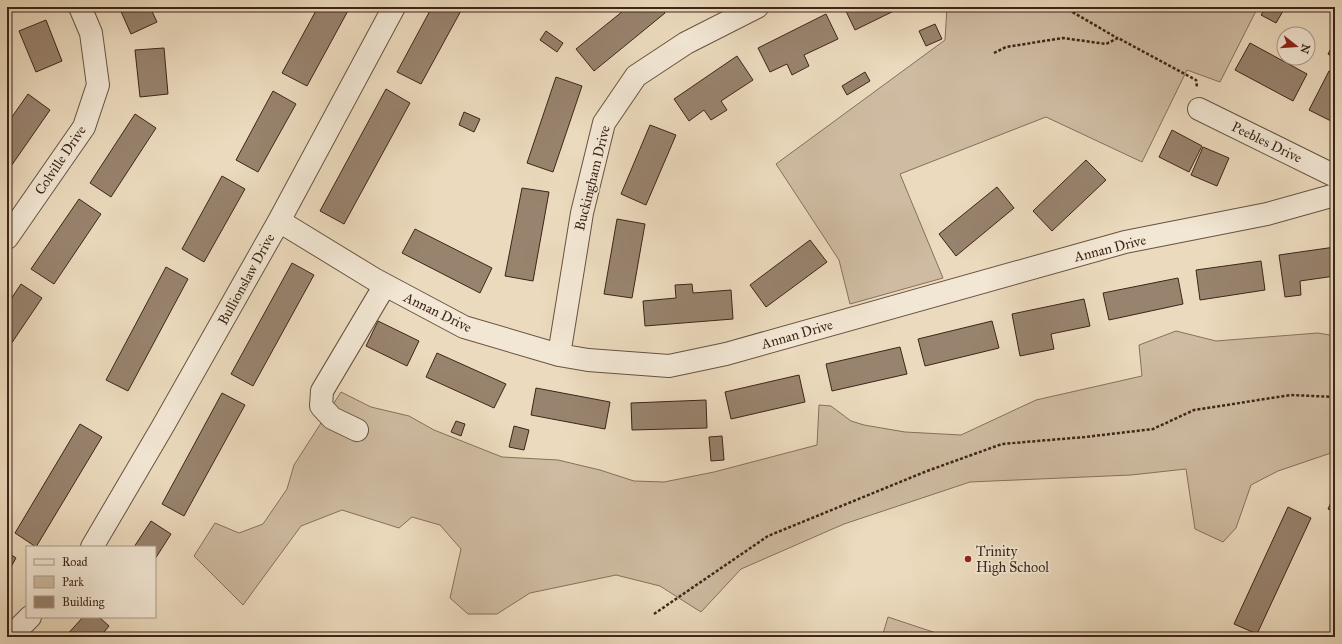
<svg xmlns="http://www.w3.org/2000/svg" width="1342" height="644" font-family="'IM FELL Great Primer',serif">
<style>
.green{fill:#cebba1;stroke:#86705c}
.building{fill:#98836e;stroke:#3e2518}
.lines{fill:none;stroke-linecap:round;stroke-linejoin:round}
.minor-casing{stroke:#695241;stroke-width:24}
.path{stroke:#3e2518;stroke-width:2.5;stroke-dasharray:3 2;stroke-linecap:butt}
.minor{stroke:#f2e7d4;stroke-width:22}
.poi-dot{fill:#8f2418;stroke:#f2e7d4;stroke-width:1.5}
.labels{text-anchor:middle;stroke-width:3.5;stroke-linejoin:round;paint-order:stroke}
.street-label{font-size:14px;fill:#3e2518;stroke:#f2e7d4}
.poi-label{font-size:14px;fill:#3e2518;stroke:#f2e7d4;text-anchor:start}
</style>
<rect width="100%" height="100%" fill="#ebdabd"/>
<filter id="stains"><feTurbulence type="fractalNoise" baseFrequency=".005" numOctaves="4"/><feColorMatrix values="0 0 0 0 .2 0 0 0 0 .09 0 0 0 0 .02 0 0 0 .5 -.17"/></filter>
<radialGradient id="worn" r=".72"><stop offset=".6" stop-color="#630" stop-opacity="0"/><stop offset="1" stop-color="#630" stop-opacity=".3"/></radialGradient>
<path class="green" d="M947 7H1258L1220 82 1187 70 1142 162 1046 117 900 174 943 278 850 304 839 260 776 164 945 40Z
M1176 331 1216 341 1318 333 1335 336V453H1331L1278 471 1251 485 1236 528 1223 542 1195 529 1186 469 1131 475 970 482 844 524 741 569 701 612 660 586 616 575 530 593 497 614H468L450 598 461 549 440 525 412 517 399 528 342 510 301 526 243 605 194 556 215 523 239 533 263 524 287 489 294 465 341 392 371 407 409 416 434 430 502 457 558 460 600 470 634 481 664 482 714 472 817 445 819 405 831 406 851 421 864 425 905 432 961 435 1036 400 1142 376 1139 345Z
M888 617 948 637H882Z"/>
<path class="building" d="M119 7H150L157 22 131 34Z
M318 7H350L307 86 282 73Z
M432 7H463L421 84 397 72Z
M628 7H660L665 13 594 71 576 49Z
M844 7H902L855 30Z
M1266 7H1276L1283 11 1276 23 1261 15Z
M826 14 838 39 804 55 809 66 792 75 787 64 770 72 758 48Z
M46 20 62 61 36 72 19 31Z
M935 24 942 39 926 46 919 31Z
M546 31 563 43 557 52 540 40Z
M1335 41V58L1328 54Z
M1250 43 1307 74 1293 101 1235 70Z
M164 48 168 94 140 97 135 50Z
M737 56 753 80 721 101 727 110 711 120 704 110 689 121 674 99Z
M1329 71 1335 74V123L1309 110Z
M865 72 870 81 847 95 842 86Z
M556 77 582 86 553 172 527 163Z
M386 89 410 103 344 224 320 211Z
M273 91 296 104 258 172 236 160Z
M28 94 50 110 7 172V124Z
M464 112 480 119 474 132 459 125Z
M135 114 156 128 111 197 90 183Z
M650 125 676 135 646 205 621 194Z
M1172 130 1202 146 1189 172 1159 157Z
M1203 147 1229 158 1217 186 1191 175Z
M1086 160 1106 180 1052 231 1033 211Z
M222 176 245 189 204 262 182 249Z
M997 187 1014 208 956 256 939 234Z
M522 188 549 192 533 281 505 276Z
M79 199 101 214 54 284 31 269Z
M617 219 645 224 632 298 604 294Z
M415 229 492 268 480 293 402 253Z
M810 240 827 262 766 307 750 285Z
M1335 247V276L1300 281 1301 295 1285 297 1279 255Z
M1261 261 1265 290 1200 300 1196 270Z
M292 263 314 275 253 386 231 374Z
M166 267 188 279 128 391 106 380Z
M1178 278 1183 304 1109 320 1103 293Z
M21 284 42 298 7 350V305Z
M692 284 693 293 731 290 733 319 645 326 643 301 676 298 675 285Z
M1084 299 1090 326 1051 334 1054 349 1020 356 1012 314Z
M378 321 419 341 407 366 366 346Z
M992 321 999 348 925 366 918 339Z
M900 347 907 374 832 391 826 364Z
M437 353 506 384 494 408 426 377Z
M799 375 805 402 731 419 725 392Z
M536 388 610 402 605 429 531 415Z
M222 393 245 405 184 516 162 504Z
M706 400 707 428 632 430 631 403Z
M456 421 465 424 461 436 451 432Z
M80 424 102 437 36 547 15 533Z
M514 426 529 430 524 450 509 447Z
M722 436 724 460 711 461 709 437Z
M1335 494V512L1328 509Z
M1288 507 1311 518 1257 634 1234 624Z
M151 521 171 534 155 559V547H134Z
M7 552 16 558 7 574Z
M83 617H99L109 626 100 637H65Z"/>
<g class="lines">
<defs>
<path id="minor" d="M1199 109 1335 176
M279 221 374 279 464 327 559 355 588 360 669 366 726 354 1125 242 1267 214 1335 195
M7 238 84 127 98 85 91 33 80 7
M559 355 582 213 604 123 636 76 686 43 757 7
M357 430 332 418 321 406 322 391 385 285
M92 547 163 426 279 221 394 7
M10 637 30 617"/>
</defs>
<use href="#minor" class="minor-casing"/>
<path class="path" d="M1064 7 1117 38
M994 53 1006 47 1063 38 1106 44 1118 38 1196 80 1197 87
M654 614 768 536 927 471 1002 444 1085 437 1153 429 1194 410 1291 395 1335 397"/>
<use href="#minor" class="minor"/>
</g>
<circle class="poi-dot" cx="968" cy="559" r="4"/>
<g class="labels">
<g class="street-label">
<text transform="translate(1267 142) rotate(26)" y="5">Peebles Drive</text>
<text transform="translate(60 160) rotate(-56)" y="5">Colville Drive</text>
<text transform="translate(592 178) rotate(-76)" y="5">Buckingham Drive</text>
<text transform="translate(1110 248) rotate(-14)" y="5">Annan Drive</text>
<text transform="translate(246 279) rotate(-61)" y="5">Bullionslaw Drive</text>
<text transform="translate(438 312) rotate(26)" y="5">Annan Drive</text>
<text transform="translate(797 334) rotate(-16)" y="5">Annan Drive</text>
</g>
<g class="poi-label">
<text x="976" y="556">Trinity<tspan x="976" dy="16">High School</tspan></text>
</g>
</g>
<rect width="1342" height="644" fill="none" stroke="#ebdabd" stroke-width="24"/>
<rect x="8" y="8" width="1326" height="628" fill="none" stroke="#3e2518" stroke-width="2"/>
<rect x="12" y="12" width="1318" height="620" fill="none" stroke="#3e2518"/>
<rect x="26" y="546" width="130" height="72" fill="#f2e7d4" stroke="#aa9989"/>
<rect x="34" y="559" width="20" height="6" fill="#f2e7d4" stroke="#aa9989"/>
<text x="62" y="566" font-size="12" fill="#3e2518">Road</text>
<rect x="34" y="576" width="20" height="12" fill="#cebba1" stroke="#aa9989"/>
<text x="62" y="586" font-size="12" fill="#3e2518">Park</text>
<rect x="34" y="596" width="20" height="12" fill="#98836e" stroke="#aa9989"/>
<text x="62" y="606" font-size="12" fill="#3e2518">Building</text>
<g transform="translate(1296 46) rotate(107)"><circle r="19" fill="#f2e7d4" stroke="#aa9989"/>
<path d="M0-3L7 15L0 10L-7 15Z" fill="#8f2418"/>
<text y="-6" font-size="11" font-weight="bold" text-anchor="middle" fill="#3e2518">N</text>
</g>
<rect width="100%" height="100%" filter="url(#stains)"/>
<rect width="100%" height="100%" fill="url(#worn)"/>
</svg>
